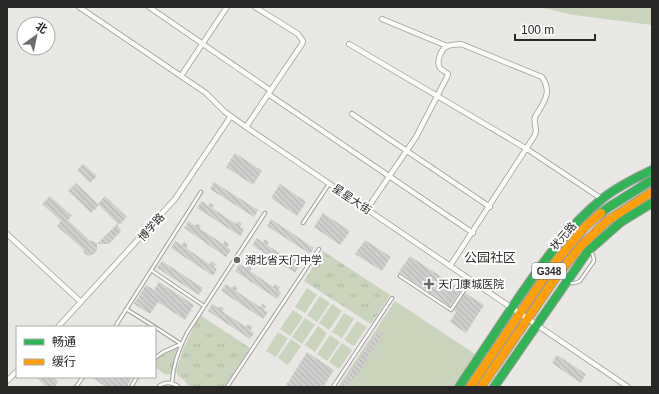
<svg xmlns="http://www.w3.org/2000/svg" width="659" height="394" font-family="Helvetica,'Noto Sans SC',sans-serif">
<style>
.grass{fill:url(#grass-tufts)}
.green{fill:#cad3bc}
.building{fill:url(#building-back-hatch)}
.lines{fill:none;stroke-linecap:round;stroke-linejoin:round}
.lane-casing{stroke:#9e9d9a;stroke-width:4.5}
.street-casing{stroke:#9e9d9a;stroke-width:6}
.fast-casing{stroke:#9e9d9a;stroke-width:10}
.slow-casing{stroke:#9e9d9a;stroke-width:10}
.lane{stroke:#fcfcfb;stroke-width:2.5}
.street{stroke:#fcfcfb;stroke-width:4.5}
.fast{stroke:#30b455;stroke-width:8}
.slow{stroke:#ff9f0a;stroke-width:8}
.poi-dot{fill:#6d6b69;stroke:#fff;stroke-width:1.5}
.labels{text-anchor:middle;stroke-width:4;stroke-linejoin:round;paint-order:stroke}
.shield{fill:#fff;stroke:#6a6867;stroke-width:1}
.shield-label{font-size:10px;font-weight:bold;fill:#2a2826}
.street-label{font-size:11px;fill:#2a2826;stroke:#fff}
.poi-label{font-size:11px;fill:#2a2826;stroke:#fff;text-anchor:start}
.quarter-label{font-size:13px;fill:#34312d;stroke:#fff}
</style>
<defs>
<pattern id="grass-tufts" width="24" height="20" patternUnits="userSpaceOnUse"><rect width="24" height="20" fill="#cad3bc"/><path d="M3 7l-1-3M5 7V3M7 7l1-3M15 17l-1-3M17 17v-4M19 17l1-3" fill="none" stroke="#aeb5a1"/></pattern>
<pattern id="building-back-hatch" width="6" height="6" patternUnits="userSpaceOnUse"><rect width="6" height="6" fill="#d0cecd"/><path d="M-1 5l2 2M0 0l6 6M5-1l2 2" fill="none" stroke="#b3b1b0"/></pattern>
</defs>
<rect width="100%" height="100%" fill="#eae8e5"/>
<path class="grass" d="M323 251 390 295 371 324 304 281Z
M200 315 250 348 224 387H189L184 380 178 376 176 370 184 347Z
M175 348 177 350 171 374 166 375 155 367V360L161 355Z"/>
<path class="green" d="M539 7H652V25L574 15Z
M307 288 317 295 305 313 295 307Z
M320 296 330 303 317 322 307 315Z
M395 301 475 354 453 387H338Z
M332 304 342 311 329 330 319 323Z
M293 310 303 317 290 336 280 329Z
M344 313 354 319 342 338 332 332Z
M305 318 315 325 302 344 292 337Z
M357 321 367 327 354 346 344 340Z
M318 326 327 333 315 352 305 345Z
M278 332 288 338 276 357 266 351Z
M330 335 340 342 327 361 317 354Z
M291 339 301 346 288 365 278 358Z
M342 343 352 350 339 369 329 362Z"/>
<path class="building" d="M235 153 262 171 253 185 226 167Z
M83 164 97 176 90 183 77 170Z
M214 182 258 210 254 217 210 189Z
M76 183 98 204 105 196 127 217 119 225 99 205 91 213 68 191Z
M280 184 306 202 297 216 271 198Z
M50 196 72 216 68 220 89 240 97 243V250L94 254 89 256 85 254 82 248 57 226 61 221 42 204Z
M202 201 208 206 210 203 214 205 212 208 236 224 238 221 242 224 240 227 244 230 240 236 197 208Z
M323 213 350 231 340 245 314 227Z
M271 219 314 248 310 254 267 226Z
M189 221 195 226 197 223 201 226 199 228 223 244 225 241 229 244 227 247 231 250 226 257 184 228Z
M117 224 121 231 109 244H97Z
M257 238 263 242 265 239 269 242 267 245 291 261 293 258 297 261 295 264 299 266 295 273 252 245Z
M365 240 391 257 382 271 355 254Z
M175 241 182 245 184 242 188 245 186 248 209 264 211 261 216 264 214 267 217 269 213 276 171 248Z
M410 256 461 290 450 306 402 274 398 273Z
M162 261 203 288 199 295 157 268Z
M239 264 246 268 248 266 252 268 250 271 273 287 275 284 280 287 278 290 281 293 277 299 235 271Z
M159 282 194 305 185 320 158 302 150 314 134 304 146 285 154 290Z
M226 284 232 288 234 285 238 288 236 291 260 307 262 304 266 306 264 310 268 312 263 319 221 291Z
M465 293 484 305 466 333 450 322 456 312 454 310Z
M212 304 219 308 220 306 224 308 222 311 246 327 248 324 253 327 250 330 254 333 250 339 208 311Z
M378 331 383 334 368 356 369 357 356 377 355 376 347 387H340Z
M307 352 334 370 323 387H285Z
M557 355 586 374 581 383 552 363Z
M36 377H53L58 382 54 387H46Z
M91 377H132L127 387H106Z"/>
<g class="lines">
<defs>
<path id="lane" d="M303 223 329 184
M151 270 204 306
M400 276 451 310 471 280
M567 283H575L580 281 594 261 593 255 590 251
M126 309 155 327
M115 327 201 192
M155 327 181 344
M155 358 163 352 181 344
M172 383C173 366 179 348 187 333L265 213
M76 387 83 377
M131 387 137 377
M158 387C165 381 172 382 179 387
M227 387 319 249
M333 387 392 298"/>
<path id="street" d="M79 7 206 93 225 112 246 127 628 387
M149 7 270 90
M382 19 447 46
M349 44 527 149 602 199
M181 76 227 7
M268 94 473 233
M352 114 490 207
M246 127 302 44 303 41 298 34 255 7
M367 209 416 137 447 77 448 74C446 72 442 70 440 68 436 62 441 48 448 46 452 44 457 45 461 44L542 77C553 93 543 103 535 117 533 123 538 129 535 135L450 266
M7 234 81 302
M58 327 175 199 231 116
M7 381 17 371"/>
<path id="fast" d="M601 213 609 207 652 180
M459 387C477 360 495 333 513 306 539 268 566 228 602 199 617 187 635 178 652 170
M494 387 588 251 621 222 652 203"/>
<path id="slow" d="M470 387 552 266 585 227 601 213
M481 387 559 273 581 246 607 221 652 192"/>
</defs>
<use href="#lane" class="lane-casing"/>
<use href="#street" class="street-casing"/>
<use href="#fast" class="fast-casing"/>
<use href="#slow" class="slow-casing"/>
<use href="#lane" class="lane"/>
<use href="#street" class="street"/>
<use href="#fast" class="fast"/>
<use href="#slow" class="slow"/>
</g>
<g class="poi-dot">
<circle cx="237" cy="260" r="4"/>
<path d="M427 278h4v4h4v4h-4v4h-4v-4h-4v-4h4z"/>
</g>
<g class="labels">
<rect class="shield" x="532" y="263" width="34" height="16" rx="3"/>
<g class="shield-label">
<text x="549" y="275">G348</text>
</g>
<g class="street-label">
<text transform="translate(352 199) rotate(34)" y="4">星星大街</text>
<text transform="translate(151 227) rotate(-48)" y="4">博学路</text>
<text transform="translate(563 236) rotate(-49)" y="4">状元路</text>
</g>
<g class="poi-label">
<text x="245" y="264">湖北省天门中学</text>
<text x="438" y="288">天门康城医院</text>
</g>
<g class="quarter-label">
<text x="490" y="262">公园社区</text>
</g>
</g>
<rect width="659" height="394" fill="none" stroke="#2a2826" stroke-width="16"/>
<rect x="16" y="326" width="140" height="52" fill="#ffffff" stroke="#aaa9a8"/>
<rect x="24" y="339" width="20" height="6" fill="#30b455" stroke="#aaa9a8"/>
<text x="52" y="346" font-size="12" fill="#2a2826">畅通</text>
<rect x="24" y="359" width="20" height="6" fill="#ff9f0a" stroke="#aaa9a8"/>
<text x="52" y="366" font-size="12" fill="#2a2826">缓行</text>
<g transform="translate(36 36) rotate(33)"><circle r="19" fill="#ffffff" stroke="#aaa9a8"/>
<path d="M0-3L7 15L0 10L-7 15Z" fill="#6d6b69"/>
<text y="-6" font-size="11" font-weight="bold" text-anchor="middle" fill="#2a2826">北</text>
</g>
<path d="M515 34v6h80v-6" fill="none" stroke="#2a2826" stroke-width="2"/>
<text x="521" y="34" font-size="12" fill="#2a2826" stroke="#ffffff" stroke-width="3" paint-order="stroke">100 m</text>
</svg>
